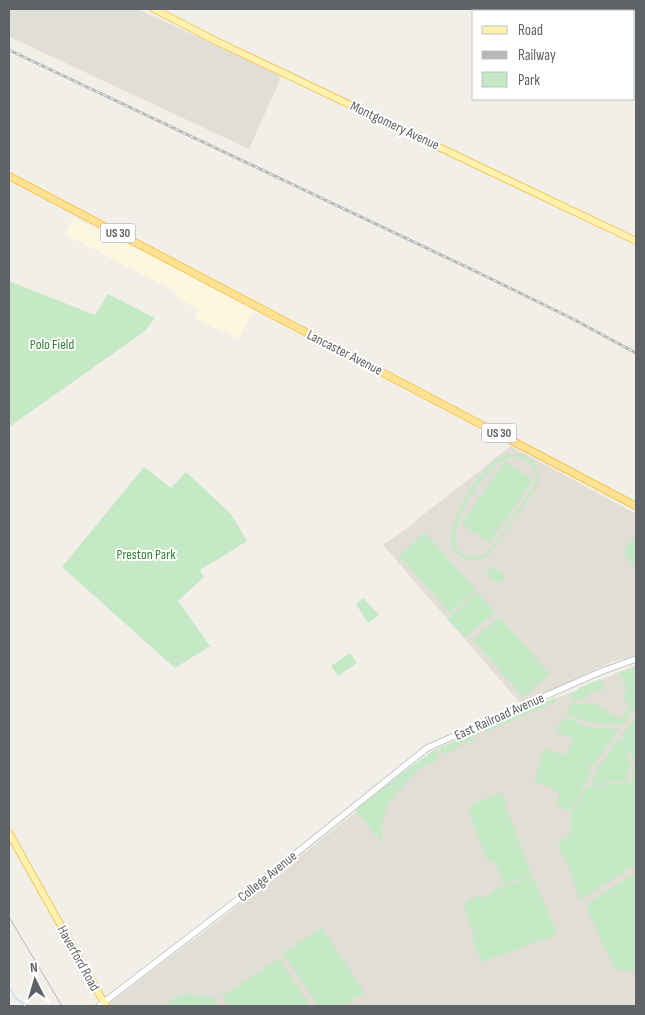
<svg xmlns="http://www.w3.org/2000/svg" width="645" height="1015" font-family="'Sofia Sans Condensed',sans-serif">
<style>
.commercial{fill:#fef7e0}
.education{fill:#e1ded6}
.green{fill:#c5e8c5;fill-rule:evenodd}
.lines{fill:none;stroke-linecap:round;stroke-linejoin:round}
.stream{stroke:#aadaff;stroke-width:1}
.secondary-casing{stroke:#b6babf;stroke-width:7}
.primary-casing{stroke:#f2c960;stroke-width:8}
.highway-casing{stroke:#f9ab00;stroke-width:8}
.secondary{stroke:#fff;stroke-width:5.5}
.primary{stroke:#fff2af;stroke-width:6}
.highway{stroke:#fde293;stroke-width:7}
.tram{stroke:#b6b7b8;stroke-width:1}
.rail-casing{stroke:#b6b7b8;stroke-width:3}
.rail{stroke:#fff;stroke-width:1;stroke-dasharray:4;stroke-linecap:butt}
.labels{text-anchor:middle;stroke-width:4;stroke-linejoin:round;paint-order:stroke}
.shield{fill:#fff;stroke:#8f9295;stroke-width:1}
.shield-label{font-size:12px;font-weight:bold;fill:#5f6368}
.street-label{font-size:14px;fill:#5f6368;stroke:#fff}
.park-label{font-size:14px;fill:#348238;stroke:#fff}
</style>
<rect width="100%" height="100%" fill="#f1efe8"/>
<path class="commercial" d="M73 218 144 253 135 271 65 234Z
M145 252 254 310 239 339 194 318 198 309 175 296 177 292 136 271Z"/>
<path class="education" d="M9 9H138L279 75 280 80 249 149 10 37Z
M511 446 636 514V656L611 662 521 704 383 545 413 524 419 518Z
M636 665V1006H111L109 1003 213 925 434 750Z"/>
<path class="green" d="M9 281 95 315 108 294 155 318 145 331 9 427Z
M514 454C532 454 543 468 537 486L489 555C473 566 449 558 451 536 453 513 478 473 496 460 501 456 508 454 514 454ZM510 457C527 456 540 466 535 484L489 551C476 562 454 558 455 538 455 515 487 464 510 457Z
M505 461 533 480 489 543 461 524Z
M144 467 171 488 186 472 231 514 247 541 200 570 204 577 178 601 210 646 175 668 62 567Z
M425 533 476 590 450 613 399 556Z
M636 535V571L623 552Z
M492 566 506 576 500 584 486 574Z
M477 592 495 612 465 638 447 619Z
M363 598 379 615 368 623 356 604Z
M499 617 550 674 523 697 473 640Z
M350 653 357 663 338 676 331 666Z
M636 667V705L624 723C607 724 579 724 566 713L572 703 598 704 603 710 622 719 630 705 624 701 626 688 619 673Z
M600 679 605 688 598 691H591L584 699 571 700V694L578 691 579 688Z
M556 697V703L550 704 486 732 485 728Z
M636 716V864L580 900 564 854 560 853 559 842C578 832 567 827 572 811 575 803 582 794 587 786L632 782 634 761 629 751 627 759 632 764 626 773 628 780 590 784 595 777V772L619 738 627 747 621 736Z
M563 718 574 720 580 724 594 728H619L594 765 587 768 592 770 570 811 557 807 559 792 538 782 534 783 543 751 546 749 566 755 573 739 556 731Z
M477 731 478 734 473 736 474 739 464 743 445 755 439 748Z
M436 749 439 759 419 769 393 797 387 806 380 833 383 835 381 841H378V835H374L365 821 355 810 409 768Z
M503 792 506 807 532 875 504 884 496 864 486 858 469 813 474 803Z
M636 872V971L617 970 612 964 587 909V904Z
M533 876 556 932V935L482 962 474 945 472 929 464 909 466 907V901L479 896 483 898 490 895 491 891Z
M322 928 364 992 343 1006H318L283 953Z
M279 959 310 1006H228L222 996Z
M182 994 209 996 221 1006H163Z"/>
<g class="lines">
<path class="stream" d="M9 988 16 999 29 1006"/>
<defs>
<path id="secondary" d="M99 1006 249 891 427 748 600 672 636 659"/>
<path id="primary" d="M154 9 214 40 636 241
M9 833 106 1006"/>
<path id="highway" d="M9 176 636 506"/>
</defs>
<use href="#secondary" class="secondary-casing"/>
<use href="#primary" class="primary-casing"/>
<use href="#highway" class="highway-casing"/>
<use href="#secondary" class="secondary"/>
<use href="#primary" class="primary"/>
<use href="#highway" class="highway"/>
<path class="tram" d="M9 917 62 1006"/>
<defs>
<path id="rail" d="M9 50 475 271 573 319 636 353"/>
</defs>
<use href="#rail" class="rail-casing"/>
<use href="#rail" class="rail"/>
</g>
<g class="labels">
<g class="shield">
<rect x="100.5" y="223.5" width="35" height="19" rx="4"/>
<rect x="481.5" y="423.5" width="35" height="19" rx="4"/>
</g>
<g class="shield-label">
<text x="118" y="237">US 30</text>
<text x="499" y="437">US 30</text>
</g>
<g class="street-label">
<text transform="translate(395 125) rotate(25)" y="5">Montgomery Avenue</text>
<text transform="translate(345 352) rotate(27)" y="5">Lancaster Avenue</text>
<text transform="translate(499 716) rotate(-24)" y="5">East Railroad Avenue</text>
<text transform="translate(267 876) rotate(-39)" y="5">College Avenue</text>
<text transform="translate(79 958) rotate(61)" y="5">Haverford Road</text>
</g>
<g class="park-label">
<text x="52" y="349">Polo Field</text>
<text x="146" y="559">Preston Park</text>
</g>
</g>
<rect width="645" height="1015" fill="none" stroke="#5f6368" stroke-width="20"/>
<rect x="472" y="10" width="162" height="90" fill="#ffffff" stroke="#bfc1c3"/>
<rect x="482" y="26" width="25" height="8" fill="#fff2af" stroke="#bfc1c3"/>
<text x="518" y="35" font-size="15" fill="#5f6368">Road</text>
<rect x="482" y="51" width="25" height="8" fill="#b6b7b8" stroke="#bfc1c3"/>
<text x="518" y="60" font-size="15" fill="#5f6368">Railway</text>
<rect x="482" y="72" width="25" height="15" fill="#c5e8c5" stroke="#bfc1c3"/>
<text x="518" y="85" font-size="15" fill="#5f6368">Park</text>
<g transform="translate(35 980) rotate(355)" stroke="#ffffff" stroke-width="4" paint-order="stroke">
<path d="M0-4L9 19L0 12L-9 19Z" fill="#5f6368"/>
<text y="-8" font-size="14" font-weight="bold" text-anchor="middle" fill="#5f6368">N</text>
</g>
</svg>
